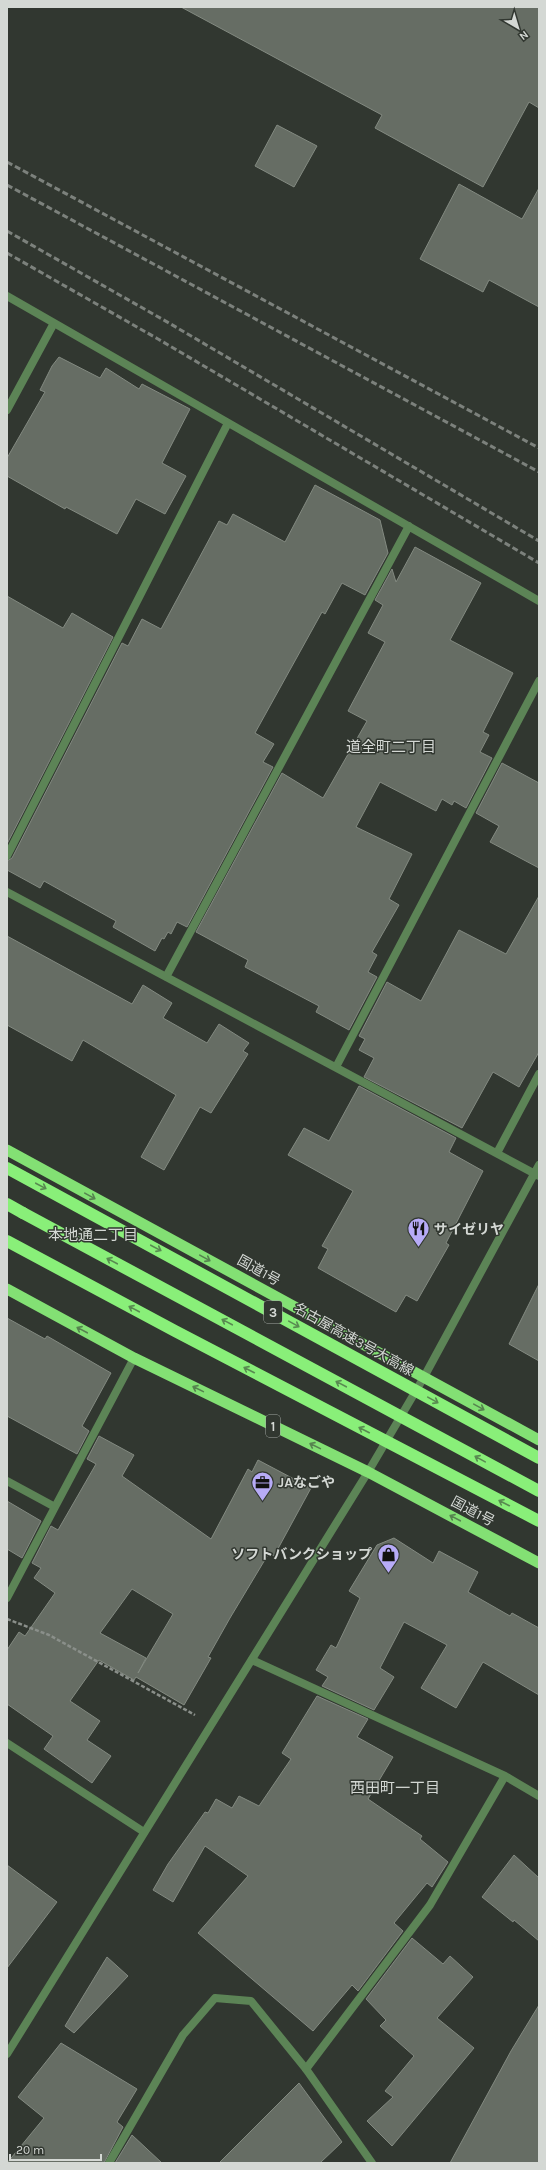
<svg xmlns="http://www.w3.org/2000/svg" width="546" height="2170" font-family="Karla,'Noto Sans JP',sans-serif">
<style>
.building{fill:#666d64;stroke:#838a81;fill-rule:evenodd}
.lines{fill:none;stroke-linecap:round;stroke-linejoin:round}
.path{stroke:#8a8f8a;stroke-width:2.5;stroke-dasharray:4 2;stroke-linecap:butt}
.service{stroke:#5c8456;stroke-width:8}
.minor{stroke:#5c8456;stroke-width:8}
.tertiary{stroke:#5c8456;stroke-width:8}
.trunk{stroke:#83e074;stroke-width:11}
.motorway{stroke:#89ef79;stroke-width:12}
.rail{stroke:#7c817c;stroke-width:3;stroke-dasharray:6 3;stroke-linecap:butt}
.motorway-bridge{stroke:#89ef79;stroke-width:12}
.oneway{stroke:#598a51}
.oneway2{stroke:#56834f}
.labels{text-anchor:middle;stroke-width:3;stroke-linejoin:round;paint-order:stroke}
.shield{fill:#313730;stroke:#a3a8a3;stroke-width:1}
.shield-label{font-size:13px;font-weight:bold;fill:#d4d8d4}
.poi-label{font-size:14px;font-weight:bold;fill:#d4d8d4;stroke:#313730;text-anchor:start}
.street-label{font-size:14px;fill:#d4d8d4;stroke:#313730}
.neighbourhood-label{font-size:15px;fill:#d4d8d4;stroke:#313730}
</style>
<rect width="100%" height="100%" fill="#313730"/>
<path class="building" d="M181 7H539V108L529 102 483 187 375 128 382 115Z
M277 125 317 146 294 187 255 166Z
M459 184 522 219 539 188V307L489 280 483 292 420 259Z
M59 357 100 378 106 368 139 389 142 384 190 409 162 463 186 476 165 514 136 499 117 534 66 507 65 509 7 476V458L45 392 40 390 52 366Z
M315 485 380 520 388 553 365 595 342 583 325 614 322 612 255 733 274 744 263 762 273 767 187 927 177 922 171 934 168 932 164 939 162 938 155 951 113 927 116 921 44 881 40 888 7 870V861L12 858 122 643 128 646 142 619 161 629 219 521 227 525 233 514 285 542Z
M415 547 481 583 450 640 513 673 483 732 489 735 480 752 492 758 466 808 454 801 452 805 442 799 436 811 380 782 356 827 412 854 389 899 399 905 372 952 377 955 368 972 377 977 349 1030 316 1012 319 1006 245 967 248 960 196 932 282 773 323 798 367 721 348 711 385 642 368 633 383 605 375 600 392 569 396 582Z
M7 596 63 628 72 613 113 637 7 844Z
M502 763 539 783V868L490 842 499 826 476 813Z
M539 896V1052L519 1087 493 1072 462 1128 364 1077 374 1058 359 1050 365 1039 359 1036 387 982 421 1001 459 930 506 954Z
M7 936 132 1004 143 985 172 1003 163 1018 207 1043 219 1024 249 1043 243 1051 248 1054 211 1113 200 1107 164 1170 141 1157 176 1095 83 1040 72 1061 7 1025Z
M359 1086 456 1138 449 1152 483 1171 446 1243 449 1245 417 1301 406 1295 396 1312 318 1268 328 1249 322 1246 353 1191 288 1155 304 1128 329 1141Z
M539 1284V1361L509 1344Z
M7 1318 45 1339 47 1336 111 1373 82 1426 89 1431 77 1454 7 1416Z
M99 1436 134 1455 122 1476 211 1539 248 1469 252 1472 258 1460 311 1488 274 1556 269 1553 230 1618 208 1657 211 1658 184 1705 136 1677 134 1680 99 1660 70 1701 100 1721 87 1740 111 1756 92 1783 44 1749 53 1736 7 1704V1650L19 1632 25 1636 55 1593 34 1578 41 1568 32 1563 51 1526 58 1530 96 1464 87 1459ZM132 1589 173 1614 138 1673 146 1658 100 1633Z
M7 1501 41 1521 22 1558 7 1549Z
M394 1538 433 1563 439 1551 478 1572 468 1592 510 1616 512 1613 539 1628V1695L483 1662 456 1708 421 1688 447 1645 404 1622 380 1668 394 1677 374 1710 322 1686 328 1677 316 1670 331 1645 336 1648 360 1598 349 1591 377 1545Z
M317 1696 368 1719 357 1737 393 1757 368 1799 422 1836 420 1839 448 1862 432 1887 427 1883 394 1923 403 1931 358 1991 352 1985 313 2031 198 1933 248 1876 205 1846 173 1902 153 1890 168 1864 205 1812 208 1813 216 1799 232 1808 239 1796 259 1806 291 1759 282 1753Z
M514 1855 539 1878V1941L514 1920 513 1922 482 1897Z
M7 1865 57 1902 7 1968Z
M412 1938 443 1964 450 1956 473 1977 437 2018 474 2048 392 2146 367 2121 393 2097 385 2091 414 2056 380 2026 386 2020 366 1999Z
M107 1957 128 1976 74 2033 65 2026Z
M539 2005V2163H450L511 2051Z
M61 2043 137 2089 117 2122 123 2127 104 2163H7L44 2118 18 2097Z
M299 2083 342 2142 320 2163H219Z
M132 2135 162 2163H115Z"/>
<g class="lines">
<path class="path" d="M7 1619 49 1635 195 1715"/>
<path class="service" d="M7 1743 144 1832
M109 2163 183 2035 215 1998 251 2001 306 2069"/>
<path class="minor" d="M7 296 539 601
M7 410 54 323
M7 856 228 423
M7 892 539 1176
M166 977 409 526
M336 1067 539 681
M497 1153 539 1074
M7 1481 55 1507 134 1358
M7 1598 55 1507
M252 1660 505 1776 539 1796
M372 2163 306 2069 430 1905 505 1776"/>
<path class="tertiary" d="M7 2054 368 1472 424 1377 539 1165"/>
<path class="trunk" d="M7 1150 539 1440
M7 1289 134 1358 368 1472 539 1563"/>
<path class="motorway" d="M7 1204 23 1213"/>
<path class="rail" d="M7 162 539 448
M7 185 539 472
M7 231 169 323 539 541
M7 253 158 339 539 563"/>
<path class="motorway-bridge" d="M7 1168 539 1458
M23 1213 539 1491
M7 1241 175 1331 539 1521"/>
</g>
<defs><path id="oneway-shaft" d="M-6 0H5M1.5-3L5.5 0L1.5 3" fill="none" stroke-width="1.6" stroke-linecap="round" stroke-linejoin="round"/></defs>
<g class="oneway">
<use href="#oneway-shaft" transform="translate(41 1186) rotate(28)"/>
<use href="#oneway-shaft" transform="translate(156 1248) rotate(28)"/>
<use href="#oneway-shaft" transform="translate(112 1261) rotate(-152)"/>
<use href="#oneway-shaft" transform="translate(134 1309) rotate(-152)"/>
<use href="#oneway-shaft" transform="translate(227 1322) rotate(-152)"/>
<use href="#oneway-shaft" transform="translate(294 1324) rotate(29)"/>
<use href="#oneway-shaft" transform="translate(249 1370) rotate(-153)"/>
<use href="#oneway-shaft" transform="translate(341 1384) rotate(-152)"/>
<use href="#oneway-shaft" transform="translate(433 1400) rotate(29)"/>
<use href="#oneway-shaft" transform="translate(364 1430) rotate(-153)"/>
<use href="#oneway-shaft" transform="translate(480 1459) rotate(-151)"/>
<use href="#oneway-shaft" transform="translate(504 1503) rotate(-153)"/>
</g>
<g class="oneway2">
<use href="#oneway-shaft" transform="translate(90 1196) rotate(29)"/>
<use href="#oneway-shaft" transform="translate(205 1258) rotate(29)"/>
<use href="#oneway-shaft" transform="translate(82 1330) rotate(-152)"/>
<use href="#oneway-shaft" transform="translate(198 1389) rotate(-154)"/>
<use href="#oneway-shaft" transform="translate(479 1407) rotate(29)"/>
<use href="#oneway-shaft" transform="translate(315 1446) rotate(-154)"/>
<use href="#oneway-shaft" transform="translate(455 1518) rotate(-152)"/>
</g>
<defs>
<symbol id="restaurant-pin" viewBox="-11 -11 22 30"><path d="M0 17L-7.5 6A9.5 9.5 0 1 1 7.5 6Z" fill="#b7abf7" stroke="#313730"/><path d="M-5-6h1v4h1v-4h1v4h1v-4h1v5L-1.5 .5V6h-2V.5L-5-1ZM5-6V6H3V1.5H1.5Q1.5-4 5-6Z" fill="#111"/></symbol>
<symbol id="office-pin" viewBox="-11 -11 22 30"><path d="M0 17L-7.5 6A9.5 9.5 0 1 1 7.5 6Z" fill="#b7abf7" stroke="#313730"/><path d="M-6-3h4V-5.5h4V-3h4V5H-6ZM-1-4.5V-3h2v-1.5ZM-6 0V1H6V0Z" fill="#111"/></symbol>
<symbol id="shop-pin" viewBox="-11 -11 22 30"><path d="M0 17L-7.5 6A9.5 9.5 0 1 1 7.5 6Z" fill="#b7abf7" stroke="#313730"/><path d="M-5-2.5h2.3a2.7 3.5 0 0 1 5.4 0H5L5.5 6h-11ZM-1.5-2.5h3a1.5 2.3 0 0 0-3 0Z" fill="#111"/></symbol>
</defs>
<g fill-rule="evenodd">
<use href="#restaurant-pin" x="406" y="1216" width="25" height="34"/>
<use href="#office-pin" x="250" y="1470" width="25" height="34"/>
<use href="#shop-pin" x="376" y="1542" width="25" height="34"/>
</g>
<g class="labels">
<g class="shield">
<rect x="264" y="1301" width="18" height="22" rx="3"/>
<rect x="266" y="1415" width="14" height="22" rx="3"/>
</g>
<g class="shield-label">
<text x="273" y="1317">3</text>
<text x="273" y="1431">1</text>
</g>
<g class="poi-label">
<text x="434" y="1234">サイゼリヤ</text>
<text x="278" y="1487">JAなごや</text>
<text x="372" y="1559" text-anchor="end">ソフトバンクショップ</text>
</g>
<g class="street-label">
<text transform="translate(259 1270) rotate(29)" y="5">国道1号</text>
<text transform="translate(354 1339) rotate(29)" y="5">名古屋高速3号大高線</text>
<text transform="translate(473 1511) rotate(28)" y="5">国道1号</text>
</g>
<g class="neighbourhood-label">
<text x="391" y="752">道全町二丁目</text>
<text x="93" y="1240">本地通二丁目</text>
<text x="395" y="1793">西田町一丁目</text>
</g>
</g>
<rect width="546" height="2170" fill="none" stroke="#d4d8d4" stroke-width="16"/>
<g transform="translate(518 28) rotate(142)" stroke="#313730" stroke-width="3" paint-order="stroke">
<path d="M0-3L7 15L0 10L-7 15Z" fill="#d4d8d4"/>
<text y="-6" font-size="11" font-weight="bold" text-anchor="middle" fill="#d4d8d4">N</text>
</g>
<path d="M10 2154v6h91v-6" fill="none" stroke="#d4d8d4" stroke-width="2"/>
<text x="16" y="2154" font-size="12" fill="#d4d8d4" stroke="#313730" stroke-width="3" paint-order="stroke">20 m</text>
</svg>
